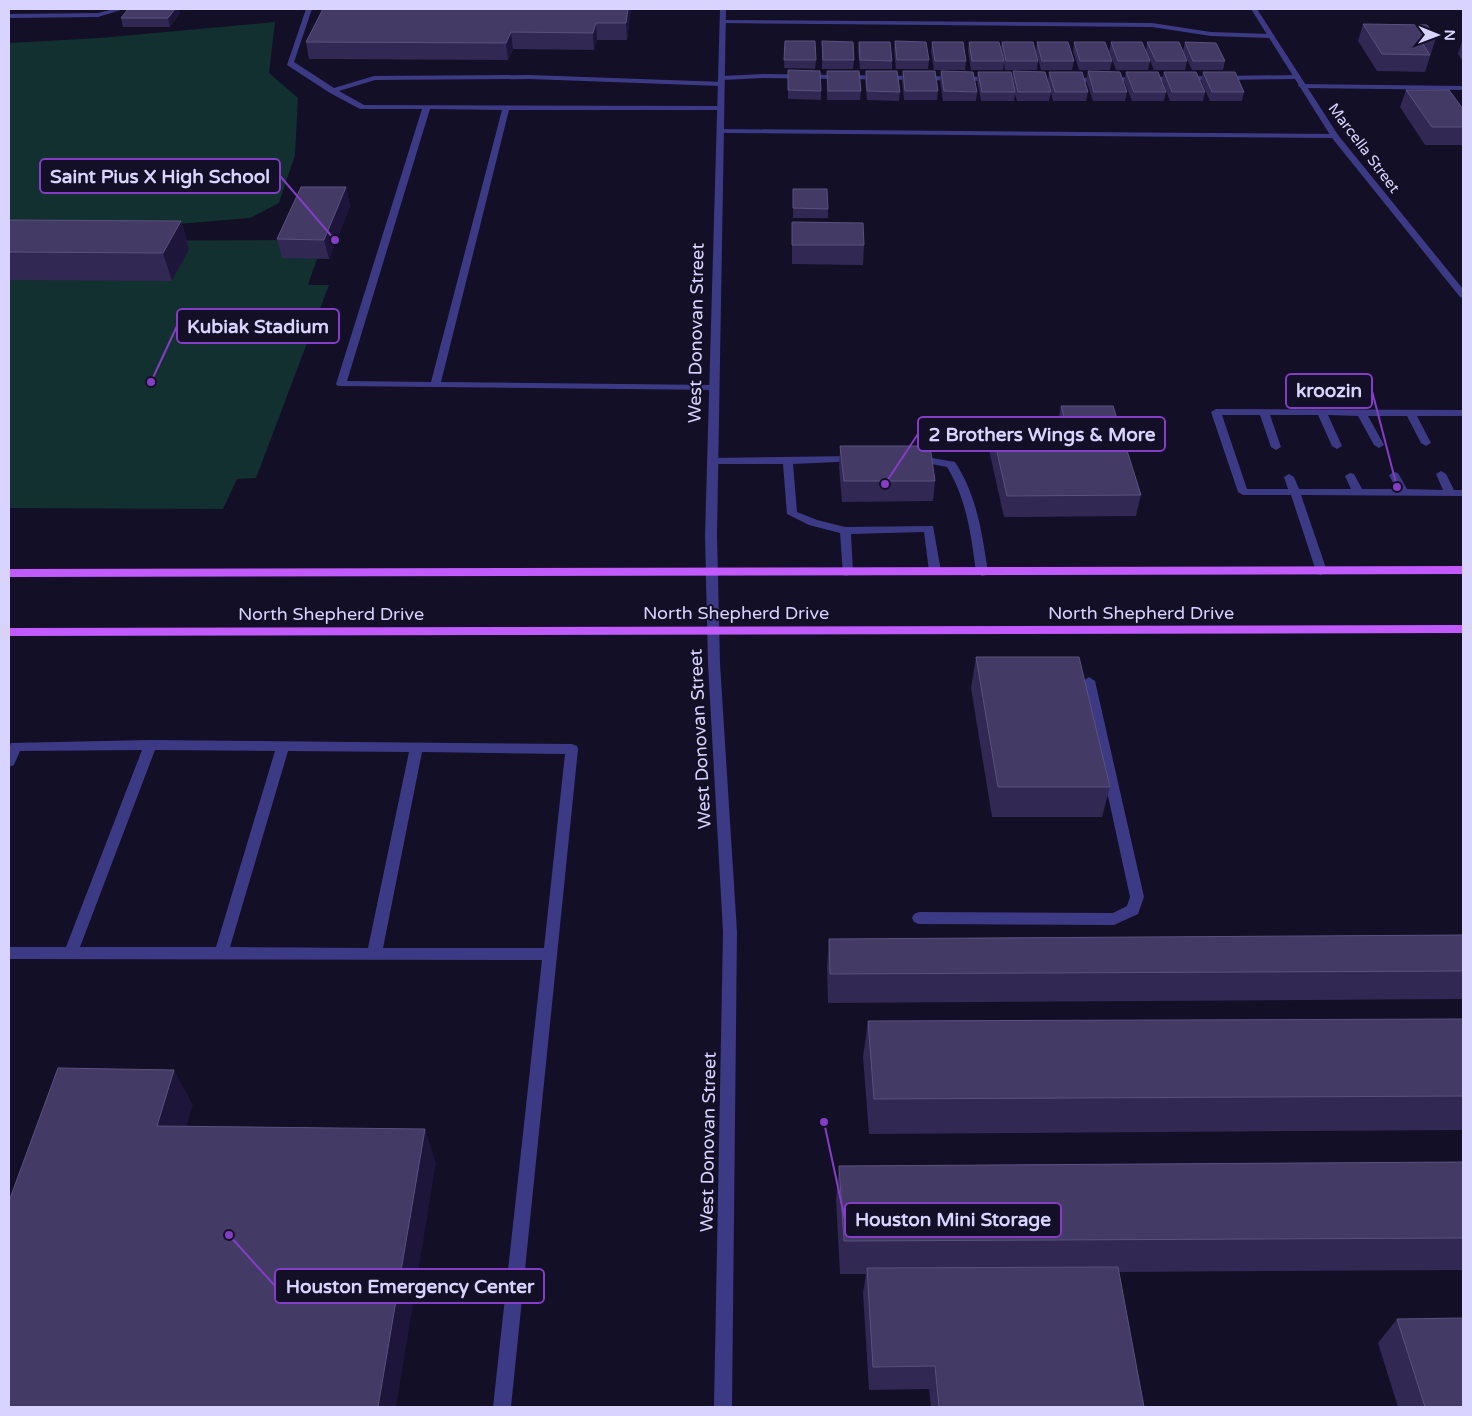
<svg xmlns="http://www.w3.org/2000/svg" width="1472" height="1416" font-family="'Varela Round',sans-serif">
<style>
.green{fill:#12302f}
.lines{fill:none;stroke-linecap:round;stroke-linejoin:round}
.service{fill:#3d3a85;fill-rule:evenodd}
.minor{fill:#3d3a85;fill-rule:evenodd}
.tertiary{fill:#3d3a85;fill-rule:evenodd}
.primary{fill:#c25bff;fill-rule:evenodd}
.wall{fill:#312854}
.shaded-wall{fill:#1d163a}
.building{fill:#433a66;stroke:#5a527e}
.labels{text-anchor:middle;stroke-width:4;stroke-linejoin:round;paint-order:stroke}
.far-street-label{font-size:15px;fill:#d9d4ff;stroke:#130f26}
.street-label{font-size:18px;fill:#d9d4ff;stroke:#130f26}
.leader{fill:none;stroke:#843dc5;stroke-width:2}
.callout-dot{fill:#843dc5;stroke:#130f26;stroke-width:2}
.callout{fill:#130f26;stroke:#843dc5;stroke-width:2}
.callout-label{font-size:19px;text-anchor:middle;font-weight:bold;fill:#d9d4ff}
</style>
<rect width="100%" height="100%" fill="#130f26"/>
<path class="green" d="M275 22 269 73 298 98 295 155 279 203 250 218 82 232H9V43L100 38Z
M294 240 318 256 308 285H329L256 478 237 479 223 509 9 508V241Z"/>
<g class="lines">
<path class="service" d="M114 9H124L98 17 9 18V14L98 13Z
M306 9H312L294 62 334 88 374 76 529 75 724 82V86H721L529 79 375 80 339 91 364 105 723 106V110H509L441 382 714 385 718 386V390L338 386 336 384 422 109H360L330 93 287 65ZM430 109 502 110 431 382 347 381Z
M722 20 1152 23 1211 32 1271 34 1275 36 1271 38 1211 36 1152 27 720 23V21Z
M763 74 994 77 998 79 994 81 763 78 722 80 718 78 722 76Z
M1300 75V79H1297L1067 82 1063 80 1067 78Z
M1299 84 1463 86V90L1302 88 1298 86Z
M717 129 1335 134 1339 136 1335 138 720 133H717Z
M1216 409 1463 410V416H1417L1431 443 1426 446 1421 443 1407 416H1368L1384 445 1379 448 1374 445 1358 416 1328 415 1342 446 1337 449 1332 446 1318 415H1270L1281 447 1276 450 1271 447 1260 415H1222L1247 489H1288L1284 477 1289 474 1294 477 1299 489H1351L1345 476 1350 473 1354 474 1362 489H1396L1389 475 1394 472 1398 473 1407 489 1443 490 1436 474 1441 471 1446 474 1454 490H1463V496L1301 495 1327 571 1321 575 1317 574 1291 495H1243L1238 492 1211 412Z
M915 455 955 462C977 496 982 533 988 572L986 575 982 576 976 572C971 535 967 500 947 467L911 460 910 458Z
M855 456 860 459 859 461 793 464 797 512 817 520 845 527 933 526 941 571 939 574H931L929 571 924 532 851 534 853 572 847 576 843 575 840 533 809 525 787 514 783 464H712L707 461 712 458Z
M1089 677 1095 681 1144 897 1138 914 1114 925 919 924 914 922 912 918 914 914 919 912 1113 913 1127 906 1130 897 1083 681Z
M150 740 572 744 577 746 578 749 511 1407H493L542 960 9 959V947H66L142 750 20 751 14 765 9 767V748L11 743ZM155 750 275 751 216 947H80ZM288 751 409 752 368 948 230 947ZM422 752 565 754 544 948H383Z"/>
<path class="minor" d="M1251 9H1257L1338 135 1463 289V298L1460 297 1332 138Z"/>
<path class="tertiary" d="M720 9H726L717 536 720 664 737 932 732 1407H714L723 932 708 664 705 536Z"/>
<path class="primary" d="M1463 566V574L9 577V569Z
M1463 625V633L9 636V628Z"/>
</g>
<path class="wall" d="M323 9H631L627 40H597L594 50 513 49 508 60 309 59 306 42Z
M180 13 170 27H123L121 18Z
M1363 24 1436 38 1425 72 1377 71 1358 41Z
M1463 38V62L1458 54Z
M785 41 816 60 815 69 784 68Z
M822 41 854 60 853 69H822Z
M895 41 929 60 928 69H896L894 50Z
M859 42 892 61V69H860L858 50Z
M932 42 966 61 965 70H934L931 51Z
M969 42 1001 49 1002 42 1038 61 1037 70H1005L1004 63 1003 70H971L968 51Z
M1037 42 1074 61 1072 70H1041L1036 51Z
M1074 42 1112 61 1110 70H1079L1073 51Z
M1111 42 1150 61 1148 70H1116L1109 51Z
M1147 42 1187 61 1185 70H1154L1146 51Z
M1185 42 1225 61 1223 70H1192L1183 51Z
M788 70 821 91V100L788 99Z
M827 71 861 91 860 100H827Z
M866 71 900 92 899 101 867 100 865 80Z
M903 71 938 91 937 100H904L902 80Z
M941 71 977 92 976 101H943L940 80Z
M1013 71 1051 92 1049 101H1017L1015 94 1014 101H981L977 80 978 72 1012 79Z
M1088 71 1127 92 1125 101H1093L1086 80Z
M1049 72 1088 92 1086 101H1053L1048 80Z
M1126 72 1166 92 1164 101H1132L1124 81Z
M1164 72 1205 92 1203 101H1170L1162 80Z
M1203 72 1244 92 1242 101H1210L1201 81Z
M1406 90 1463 109V145H1425L1400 107Z
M346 187 350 206 329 259 282 258 277 239Z
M793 189 828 209V218H793Z
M9 220 181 221 189 249 172 281 9 280Z
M792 222 864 245 863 265 792 264Z
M1061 406 1141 495 1136 516 1004 517 987 441 990 421 1058 420Z
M840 446 935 481 933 501 842 502 839 467Z
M976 657 1110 787 1102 817H992L971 688Z
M1463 935V999L828 1003 827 968 829 939Z
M1463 1019V1130L869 1134 863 1057 868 1021Z
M1463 1162V1270L1119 1272 1144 1407H931L929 1389 869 1390 863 1293 866 1274H840L836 1199 839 1166Z
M1397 1319 1463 1407H1398L1378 1343Z"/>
<path class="shaded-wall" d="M175 9H179L180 13 170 27 168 18Z
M628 9H631L627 40 626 23Z
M596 23 597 40 594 50 593 33Z
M511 32 513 49 508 60 506 43Z
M346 187 350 206 329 259 324 240Z
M181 221 189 249 172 281 163 253Z
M174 1070 193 1105 176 1160 157 1126Z
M425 1129 436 1163 396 1407H378Z"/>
<path class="building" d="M128 9H175L168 18H121Z
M323 9H628L626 23H596L593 33 511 32 506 43 306 42Z
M1363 24 1427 25 1436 38H1419L1430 55 1382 54Z
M785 41H815L816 60H784Z
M822 41 853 42 854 60H823Z
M895 41 926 42 929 60H897Z
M859 42H890L892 61 860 60Z
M932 42H963L966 61H935Z
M969 42H999L1004 61H972Z
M1002 42H1033L1038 61H1006Z
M1037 42H1068L1074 61H1042Z
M1074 42H1105L1112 61H1080Z
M1111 42H1142L1150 61H1118Z
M1147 42H1179L1187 61H1156Z
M1185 42 1216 43 1225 61H1193Z
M788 70 820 71 821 91 788 90Z
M827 71H859L861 91H828Z
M866 71H897L900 92 867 91Z
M903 71H935L938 91H905Z
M941 71 973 72 977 92 944 91Z
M1013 71 1045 72 1051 92H1018Z
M1088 71 1120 72 1127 92H1094Z
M978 72H1011L1015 92H982Z
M1049 72H1082L1088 92H1055Z
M1126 72H1158L1166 92H1134Z
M1164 72H1196L1205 92H1172Z
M1203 72H1235L1244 92H1212Z
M1406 90H1449L1463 109V127H1432Z
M301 187H346L324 240 277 239Z
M793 189H827L828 209 793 208Z
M9 220 181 221 163 253 9 252Z
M792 222 863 223 864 245H792Z
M1061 406H1113L1141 495 1007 496 990 421 1065 420Z
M840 446H930L935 481H844Z
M976 657H1079L1110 787H998Z
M1463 935V971L830 974 829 939Z
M1463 1019V1096L874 1099 868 1021Z
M58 1068 174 1070 157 1126 425 1129 378 1407H9V1201Z
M1463 1162V1238L844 1241 839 1166Z
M1118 1267 1144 1407H939L935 1366 873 1367 867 1268Z
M1463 1318V1407H1425L1397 1319Z"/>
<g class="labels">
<g class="far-street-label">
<text transform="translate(1364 148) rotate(53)" y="5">Marcella Street</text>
</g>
<g class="street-label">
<text transform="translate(696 333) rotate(-89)" y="6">West Donovan Street</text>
<text x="736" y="619">North Shepherd Drive</text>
<text x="1141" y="619">North Shepherd Drive</text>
<text x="331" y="620">North Shepherd Drive</text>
<text transform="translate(700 739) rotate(-93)" y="6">West Donovan Street</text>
<text transform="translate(708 1142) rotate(-89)" y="6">West Donovan Street</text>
</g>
</g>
<path class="leader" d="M335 240L280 176M151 382L177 326M1397 487L1372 391M885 484L918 434M824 1122L845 1220M229 1235L275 1286"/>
<g class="callout-dot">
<circle cx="335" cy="240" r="5"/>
<circle cx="151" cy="382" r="5"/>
<circle cx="1397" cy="487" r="5"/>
<circle cx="885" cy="484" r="5"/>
<circle cx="824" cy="1122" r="5"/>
<circle cx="229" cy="1235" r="5"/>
</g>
<g class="callout">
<rect x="40" y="159" width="240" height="34" rx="5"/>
<rect x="177" y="309" width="162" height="34" rx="5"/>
<rect x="1286" y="374" width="86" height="34" rx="5"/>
<rect x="918" y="417" width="247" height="34" rx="5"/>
<rect x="845" y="1203" width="216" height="34" rx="5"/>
<rect x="275" y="1269" width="269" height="34" rx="5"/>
</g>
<g class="callout-label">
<text x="160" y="183">Saint Pius X High School</text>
<text x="258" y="333">Kubiak Stadium</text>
<text x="1329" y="397">kroozin</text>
<text x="1042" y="441">2 Brothers Wings &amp; More</text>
<text x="953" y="1226">Houston Mini Storage</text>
<text x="410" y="1293">Houston Emergency Center</text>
</g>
<rect width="1472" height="1416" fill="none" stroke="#d9d4ff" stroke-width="20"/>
<g transform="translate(1437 35) rotate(91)" stroke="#130f26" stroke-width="4" paint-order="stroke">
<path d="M0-4L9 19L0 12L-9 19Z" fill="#d9d4ff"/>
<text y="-8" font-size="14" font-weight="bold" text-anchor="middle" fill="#d9d4ff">N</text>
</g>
</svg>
